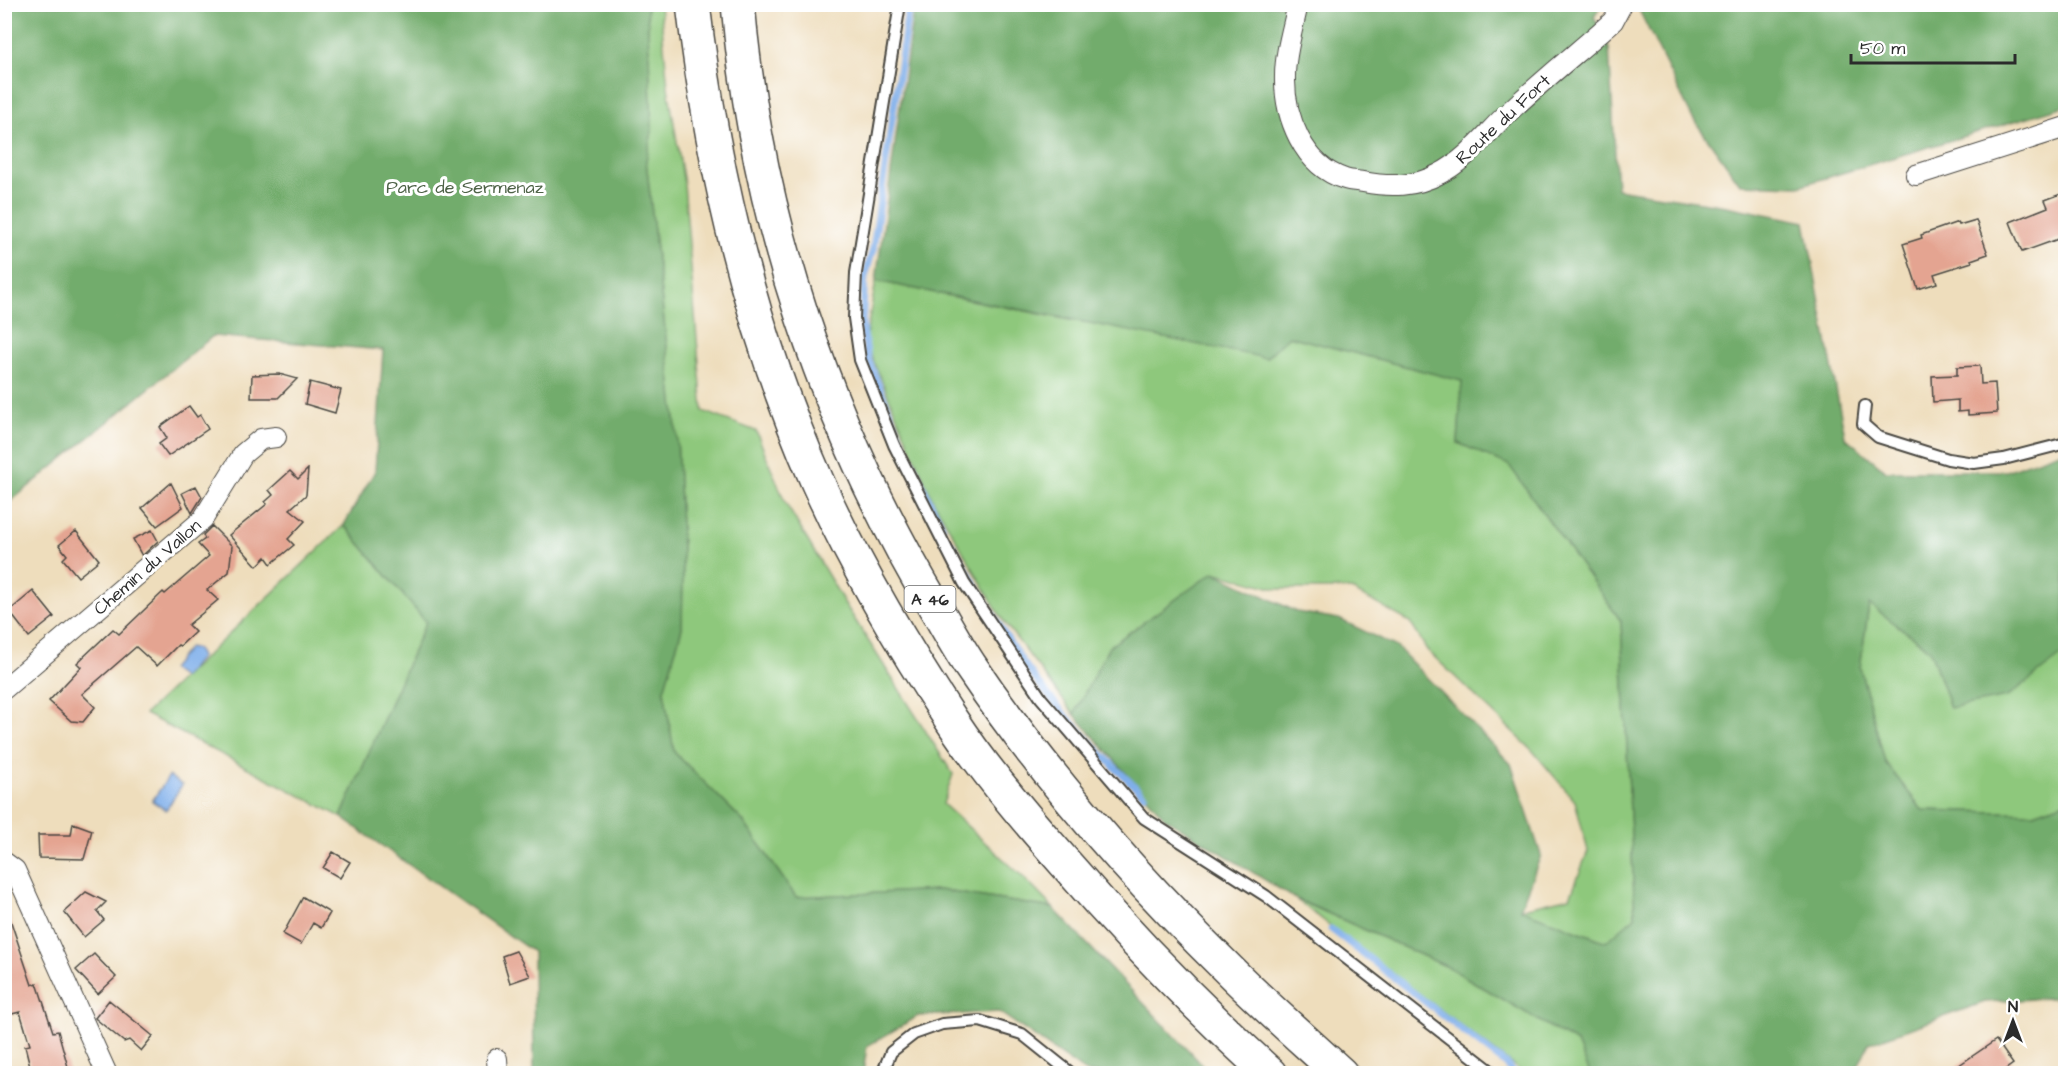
<svg xmlns="http://www.w3.org/2000/svg" width="2070" height="1078" font-family="'Architects Daughter',sans-serif">
<style>
.green{fill:#8ec87c;stroke:#5c7a54;stroke-width:1.5}
.forest{fill:#72ac6c;stroke:#4e6c4c;stroke-width:1.5}
.water{fill:#7fafea;stroke:#556d8a;stroke-width:1.5}
.lines{fill:none;stroke-linecap:round;stroke-linejoin:round}
.stream{stroke:#7fafea;stroke-width:7}
.building{fill:#e4a491}
.service-casing{stroke:#484641;stroke-width:14}
.minor-casing{stroke:#484641;stroke-width:22}
.motorway-casing{stroke:#484641;stroke-width:36}
.service{stroke:#fff;stroke-width:10}
.minor{stroke:#fff;stroke-width:20}
.motorway{stroke:#fff;stroke-width:33}
.labels{text-anchor:middle;stroke-width:6;stroke-linejoin:round;paint-order:stroke}
.shield{fill:#fff;stroke:#6b6b6b;stroke-width:1.5}
.shield-label{font-size:16px;font-weight:bold;fill:#2b2b2b}
.street-label{font-size:18px;fill:#2b2b2b;stroke:#fff}
.park-label{font-size:18px;fill:#4e6247;stroke:#fff}
</style>
<rect width="100%" height="100%" fill="#fff"/>
<filter id="ink" filterUnits="userSpaceOnUse"><feTurbulence type="fractalNoise" baseFrequency=".0167" numOctaves="2"/><feDisplacementMap in="SourceGraphic" scale="12" xChannelSelector="R" yChannelSelector="G"/><feConvolveMatrix kernelMatrix="1 2 1 2 8 2 1 2 1" color-interpolation-filters="sRGB"/></filter>
<filter id="wash" filterUnits="userSpaceOnUse"><feTurbulence type="fractalNoise" baseFrequency=".008" numOctaves="4" result="noise"/><feDisplacementMap in="SourceGraphic" scale="24" xChannelSelector="R" yChannelSelector="G"/><feGaussianBlur stdDeviation="1.35" result="paint"/><feColorMatrix in="noise" values="0 0 0 0 0 0 0 0 0 0 0 0 0 0 0 0 0 1.4 0 .05"/><feComposite in="paint" operator="in"/></filter>
<g filter="url(#wash)">
<rect width="100%" height="100%" fill="#eeddbc"/>
<path class="green" d="M647 5H660L668 87 684 184 703 411 756 431 785 502 845 604 953 774 943 804 1023 877 1053 908 939 890 796 897 743 821 674 752 664 690 682 628 683 573 677 437 646 160 652 131Z
M876 281 1074 321 1289 336 1462 381 1458 443 1509 464 1621 621 1635 917 1607 942 1519 909 1570 897 1588 851 1575 801 1532 750 1427 650 1410 622 1350 589H1276L1214 572 1109 647 1074 714 1004 622 934 502 865 342Z
M344 525 426 622 341 817 145 714Z
M1869 604 1930 650 1950 708 2065 653V802L2034 813 1922 810 1885 762 1860 668Z
M1294 898 1450 968 1577 1043 1590 1073H1523Z"/>
<path class="forest" d="M1641 4 2065 5V106L1799 186 1740 184 1692 117 1639 10Z
M5 5H647L652 131 646 160 677 437 683 573 682 628 664 690 674 752 743 821 796 897 939 890 1053 908 1210 1073H1087L999 1012 918 1016 867 1046 863 1073H534L533 952 341 817 426 622 344 525 375 471 383 350 213 336 5 506Z
M914 5H1602L1594 17 1609 47 1617 189 1726 206 1805 222 1845 437 1886 471H2006L2065 450V653L2007 697 1950 708 1930 650 1869 604 1860 668 1885 762 1922 810 2034 813 2065 802V997L1985 1002 1869 1043 1855 1073H1590L1577 1043 1450 968 1294 898 1165 818 1074 714 1109 647 1214 572 1297 612 1339 619 1397 647 1511 764 1541 855 1520 909 1606 942 1635 917 1621 621 1509 465 1458 443 1462 381 1289 336 1266 358 876 281Z"/>
<path class="water" d="M189 647 197 649 201 657 183 678 171 669Z
M169 776 182 785 166 810 152 801Z"/>
<g class="lines">
<path class="stream" d="M909 4 873 249 865 277 862 324 868 359 902 443 942 527
M951 544C981 595 1010 649 1048 695 1078 731 1110 764 1144 795
M1331 929 1507 1065 1513 1074"/>
</g>
<g id="blocks">
<path class="building" d="M2066 192V248L2061 238 2022 252 2010 222 2048 207 2045 200Z
M1976 220 1988 254 1971 260 1972 262 1934 274 1937 283 1918 289 1903 244 1922 238 1921 235 1958 222 1959 225Z
M1980 366 1981 384 1995 383 1997 413 1968 415V411L1958 412V400L1933 402 1932 376 1957 375V367Z
M279 374 297 379 278 398H251L252 375Z
M310 382 341 390 335 413 305 404Z
M189 406 197 417 200 415 208 429 168 456 159 444 167 438 160 427Z
M308 469 306 495 290 509 305 521 288 539 294 545 271 564 266 557 257 566 229 535 267 504 265 502 273 495 269 490 290 471 298 479Z
M171 483 183 507 157 526 142 508Z
M196 486 202 497 192 513 182 493Z
M212 526 232 546 229 572 207 590 218 600 188 625 195 632 180 646 178 645 157 666 136 647 82 694 95 707 83 722 71 721 49 701 81 667 77 663 113 629 119 634 163 592 165 594 209 556 198 544 205 539 203 535Z
M152 530 158 541 142 556 133 539Z
M76 531 99 560 78 577 63 559 67 555 59 545Z
M33 591 54 617 29 637 9 611Z
M73 823 92 830 84 859 39 858 38 835H71Z
M333 852 350 862 340 878 323 868Z
M86 892 106 902 97 911 104 920 84 937 64 912Z
M303 897 330 913 321 928 313 923 301 944 283 934Z
M4 913H8L32 985 37 983 53 1032 58 1031 70 1074H32L25 1046 30 1045 20 1012 4 1016Z
M516 951 530 976 510 983 502 956Z
M94 954 116 977 98 994 76 970Z
M109 1000 153 1036 141 1051 129 1040 124 1042 96 1019 95 1018Z
M1996 1040 2013 1064 1999 1074H1946Z"/>
</g>
</g>
<g filter="url(#ink)">
<use href="#blocks" fill-opacity="0" stroke="#484641" stroke-width="1.5"/>
<g class="lines">
<defs>
<path id="service" d="M900 4 856 273 854 318 860 360 894 445 964 583 1041 698 1144 818 1266 896 1495 1074
M1865 406 1863 424 1878 437 1948 459 1974 463 2004 459 2066 443
M882 1074 891 1052 914 1034 942 1024 980 1021 1022 1034 1072 1074"/>
<path id="minor" d="M1298 4C1293 28 1285 53 1285 76 1284 116 1303 166 1345 179 1351 181 1358 181 1363 182 1390 187 1415 187 1439 174 1467 160 1487 132 1510 111 1543 80 1579 51 1613 21L1622 4
M1916 175 2066 127
M4 689 203 519 243 454 261 439 276 437
M4 862 15 870 107 1074
M497 1059 498 1074"/>
<path id="motorway" d="M693 4C712 169 750 329 817 481 854 564 902 645 952 721 985 771 1025 818 1065 863 1129 937 1197 1007 1270 1074
M738 4C756 217 826 425 935 607 947 627 958 648 971 667 1044 775 1136 879 1229 970 1265 1006 1303 1039 1341 1074"/>
</defs>
<use href="#service" class="service-casing"/>
<use href="#minor" class="minor-casing"/>
<use href="#motorway" class="motorway-casing"/>
<use href="#service" class="service"/>
<use href="#minor" class="minor"/>
<use href="#motorway" class="motorway"/>
</g>
</g>
<g class="labels">
<rect class="shield" x="904.5" y="586" width="51" height="26" rx="4.5"/>
<g class="shield-label">
<text x="930" y="605">A 46</text>
</g>
<g class="street-label">
<text transform="translate(1503 119) rotate(-43)" y="6">Route du Fort</text>
<text transform="translate(147 567) rotate(-41)" y="6">Chemin du Vallon</text>
</g>
<g class="park-label">
<text x="465" y="193">Parc de Sermenaz</text>
</g>
</g>
<rect width="2070" height="1078" fill="none" stroke="#fff" stroke-width="24"/>
<g transform="translate(2013 1021)" stroke="#ffffff" stroke-width="4.5" paint-order="stroke">
<path d="M0-4.5L10 22L0 15L-10 22Z" fill="#2b2b2b"/>
<text y="-9" font-size="16" font-weight="bold" text-anchor="middle" fill="#2b2b2b">N</text>
</g>
<path d="M1851 54v9h164v-9" fill="none" stroke="#2b2b2b" stroke-width="3"/>
<text x="1860" y="54" font-size="18" fill="#2b2b2b" stroke="#ffffff" stroke-width="4.5" paint-order="stroke">50 m</text>
</svg>
